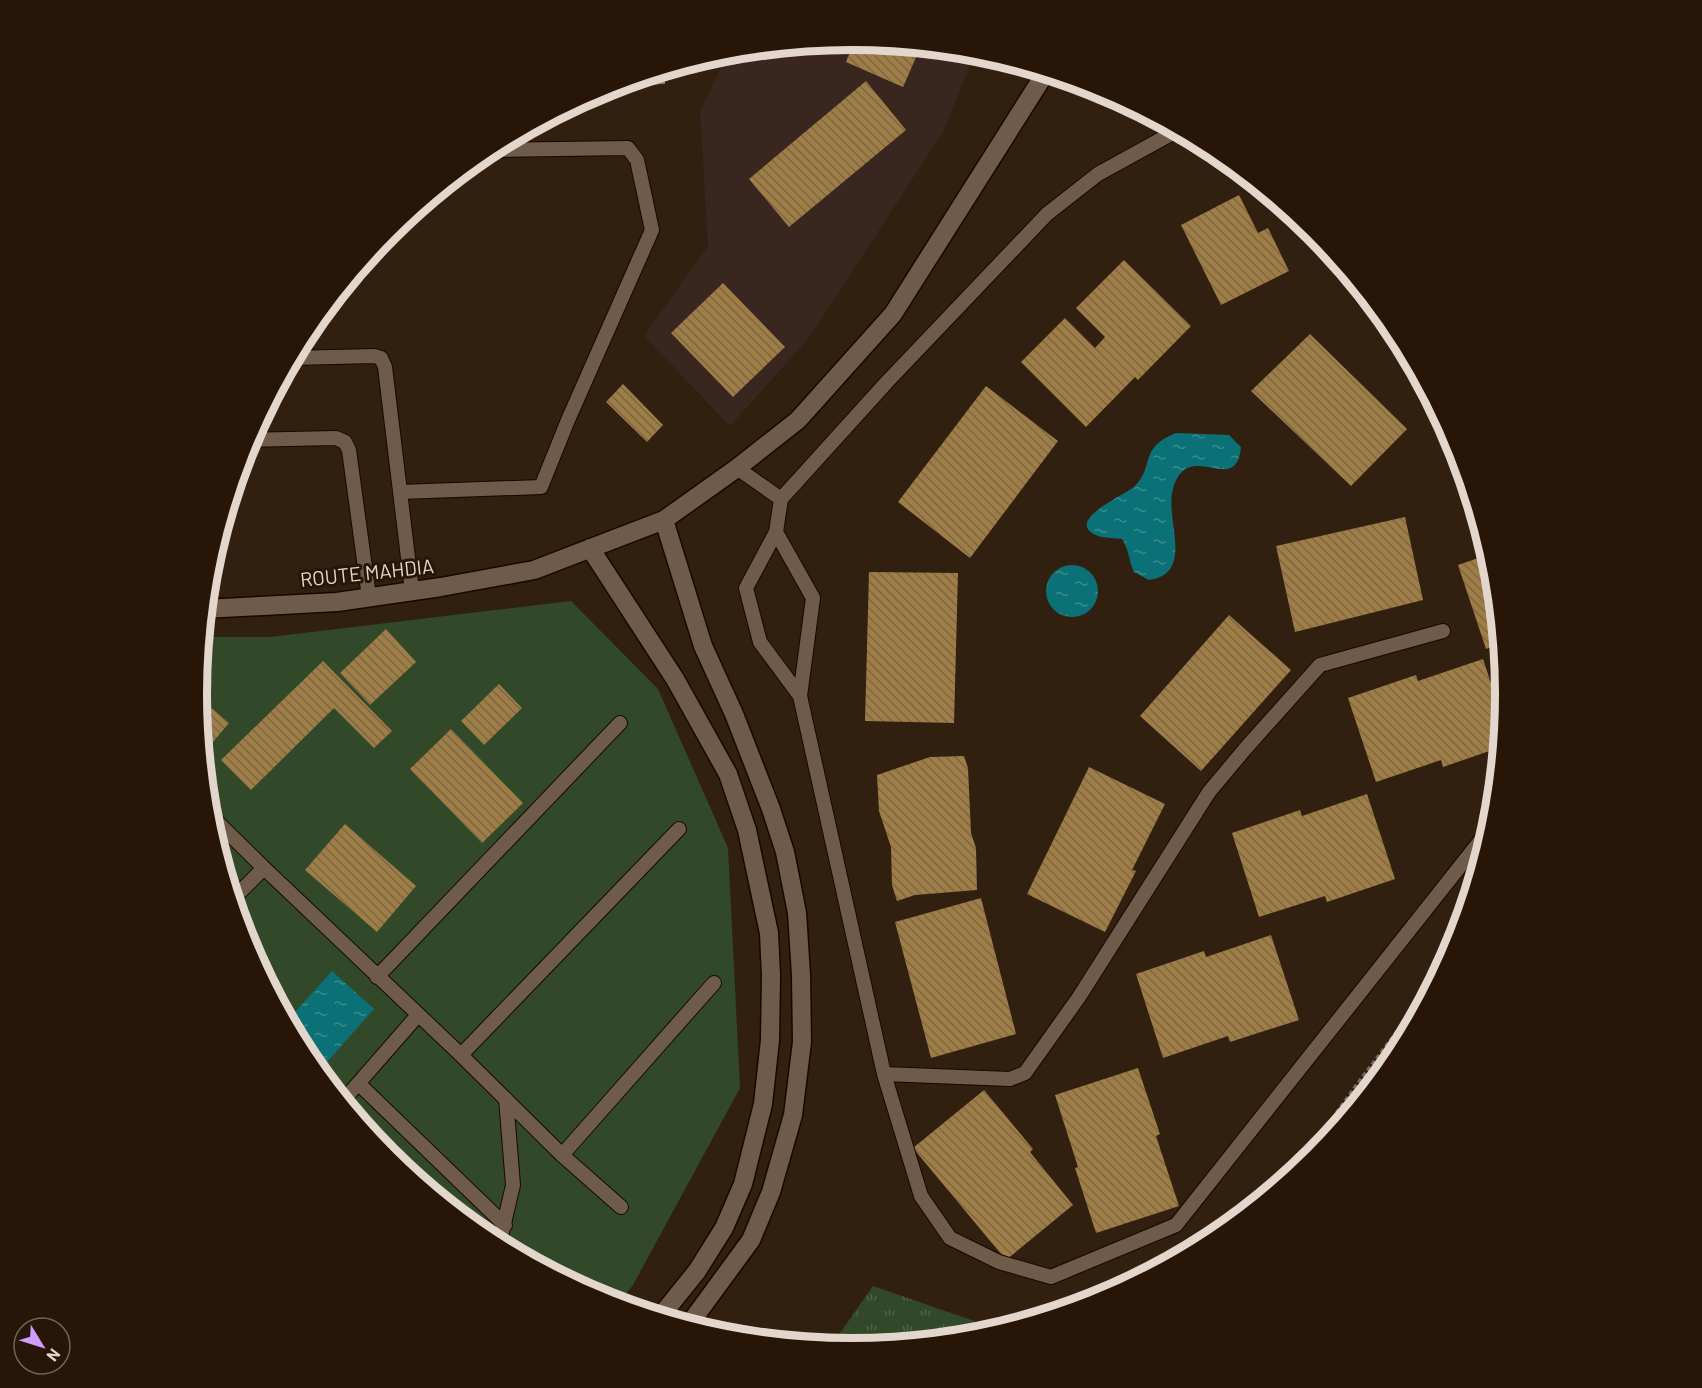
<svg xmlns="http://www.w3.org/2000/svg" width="1702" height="1388" font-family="Barlow,sans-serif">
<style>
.commercial{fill:#38261f}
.grass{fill:url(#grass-tufts)}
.park{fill:#324929}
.water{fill:url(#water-ripples)}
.building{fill:url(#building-back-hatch)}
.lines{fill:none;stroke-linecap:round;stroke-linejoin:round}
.lane-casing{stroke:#180800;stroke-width:16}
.street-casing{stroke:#180800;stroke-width:21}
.path{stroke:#78685b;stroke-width:4;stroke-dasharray:4.5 3;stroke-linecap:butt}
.lane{stroke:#6f5b4a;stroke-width:14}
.street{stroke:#6f5b4a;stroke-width:18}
.labels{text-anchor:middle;stroke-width:6;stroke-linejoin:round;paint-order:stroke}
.street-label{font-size:20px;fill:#e3d7cd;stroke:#271607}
.rim{fill:none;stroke:#e3d7cd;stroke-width:8}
</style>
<defs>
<pattern id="grass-tufts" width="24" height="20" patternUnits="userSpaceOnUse" patternTransform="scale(1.5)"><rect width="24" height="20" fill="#324929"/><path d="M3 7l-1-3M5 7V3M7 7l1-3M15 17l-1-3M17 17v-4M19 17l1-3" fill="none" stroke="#506247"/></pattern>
<pattern id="water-ripples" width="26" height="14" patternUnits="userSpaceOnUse" patternTransform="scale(1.5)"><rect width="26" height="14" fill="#0c7176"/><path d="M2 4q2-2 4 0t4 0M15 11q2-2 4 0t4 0" fill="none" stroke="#3b8b8e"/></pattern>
<pattern id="building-back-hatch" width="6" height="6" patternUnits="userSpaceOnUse" patternTransform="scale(1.5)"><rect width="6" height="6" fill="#9e7d47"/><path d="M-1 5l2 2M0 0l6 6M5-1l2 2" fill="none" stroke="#7e6844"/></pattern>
</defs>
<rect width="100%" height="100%" fill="#311f10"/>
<path class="commercial" d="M851 39 976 51 943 132 809 338 730 426 644 336 708 246 700 111 729 51Z"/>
<path class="grass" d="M873 1286 1000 1330 978 1336 851 1349 833 1347 840 1333Z"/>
<path class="park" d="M571 601 658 689 728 848 740 1088 633 1285 618 1304 600 1299 487 1238 388 1157 306 1058 246 944 209 821 196 694 202 637H270Z"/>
<path class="water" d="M1176 433 1229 435 1241 447C1236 499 1188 436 1173 489 1164 518 1196 573 1149 580L1134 572C1129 562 1129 549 1122 539 1115 538 1105 538 1098 536 1061 521 1126 495 1135 486 1155 466 1138 448 1176 433Z
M1046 591a26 26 0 1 1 52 0a26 26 0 1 1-52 0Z
M332 971 374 1009 318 1072 306 1058 287 1021Z"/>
<path class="building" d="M855 39 921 46 903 87 846 62Z
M665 69V84L608 87V86Z
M866 81 906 130 789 227 749 179Z
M1239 195 1258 233 1268 228 1289 271 1221 305 1181 225Z
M1124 260 1191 326 1138 380 1135 377 1086 427 1021 362 1065 318 1095 348 1105 337 1076 308Z
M723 283 785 347 733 397 671 333Z
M1310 334 1407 429 1351 486 1251 391Z
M623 384 663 425 647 442 606 402Z
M986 386 1058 441 970 558 898 502Z
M1405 517 1423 600 1295 632 1276 546Z
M1490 554 1493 567 1501 644 1486 649 1458 565Z
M869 572 958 573 954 723 865 721Z
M1229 615 1291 670 1201 771 1140 716Z
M386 629 416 662 370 705 340 673Z
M1483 659 1503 720 1501 747 1443 767 1441 760 1376 782 1348 698 1416 675 1418 681Z
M323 661 392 731 374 748 334 708 251 790 221 760Z
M499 684 522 708 484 745 461 721Z
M196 695 229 723 207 749 201 744Z
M451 729 523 803 482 843 410 769Z
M964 756 968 768 971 833 976 848 977 890 915 895 897 901 892 885 891 847 879 811 877 775 930 757Z
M1089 767 1165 804 1132 870 1136 871 1105 932 1027 894Z
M1367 794 1395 879 1327 902 1325 896 1259 917 1232 833 1300 810 1302 816Z
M345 824 416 886 377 932 305 870Z
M981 898 1016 1034 931 1058 895 922Z
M1271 935 1299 1020 1230 1042 1228 1036 1163 1058 1136 974 1204 951 1206 957Z
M1138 1068 1160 1134 1156 1136 1179 1206 1096 1233 1075 1168 1078 1167 1055 1095Z
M984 1090 1033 1149 1030 1152 1073 1205 1006 1260 913 1148Z"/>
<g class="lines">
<defs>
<path id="lane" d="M291 358 374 356 381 358 385 367 412 591
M248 440 336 438 345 442 349 450 369 597
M737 468 781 499 776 532 746 588 760 642 800 696
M400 492 541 487 568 420 652 230 637 160 628 148 486 150
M781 499 886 383 1047 214 1098 174 1178 130
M776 532 813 598 800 696 884 1074 921 1196 950 1238 999 1262 1051 1277 1176 1225 1492 826
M208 813 264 868 232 900
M264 868 461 1055 562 1155 621 1207
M377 977 620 723
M461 1055 679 829
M884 1074 1010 1079 1025 1073 1079 997 1209 792 1245 749 1320 665 1443 631
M359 1084 505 1225
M342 1102 418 1015
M562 1155 714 983
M499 1245 513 1185 506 1099"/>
<path id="street" d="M664 520 703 646 734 714 771 809 785 852 797 913 801 975 802 1042 793 1115 771 1192 751 1240 688 1326
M590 548 675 679 728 774 747 830 769 933 771 976 770 1040 763 1104 743 1184 724 1228 697 1271 660 1317
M204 609 337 602 441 587 534 570 664 520 737 468 798 420 893 314 1046 72"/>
</defs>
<use href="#lane" class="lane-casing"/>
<use href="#street" class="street-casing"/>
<path class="path" d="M1293 1174 1356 1086 1440 975"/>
<use href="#lane" class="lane"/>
<use href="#street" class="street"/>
</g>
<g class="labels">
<g class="street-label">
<text transform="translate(367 573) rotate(-6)" y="7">ROUTE MAHDIA</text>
</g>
</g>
<path d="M0 0H1702V1388H0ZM207 694a644 644 0 1 1 1288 0a644 644 0 1 1-1288 0Z" fill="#271607" fill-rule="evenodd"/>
<path class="rim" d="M207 694a644 644 0 1 1 1288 0a644 644 0 1 1-1288 0Z"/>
<g transform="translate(42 1346) rotate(128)"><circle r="28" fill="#271607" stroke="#726356" stroke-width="1.5"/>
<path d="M0-4.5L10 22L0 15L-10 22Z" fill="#d09dff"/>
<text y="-9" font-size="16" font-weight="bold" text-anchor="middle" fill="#e3d7cd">N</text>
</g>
</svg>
